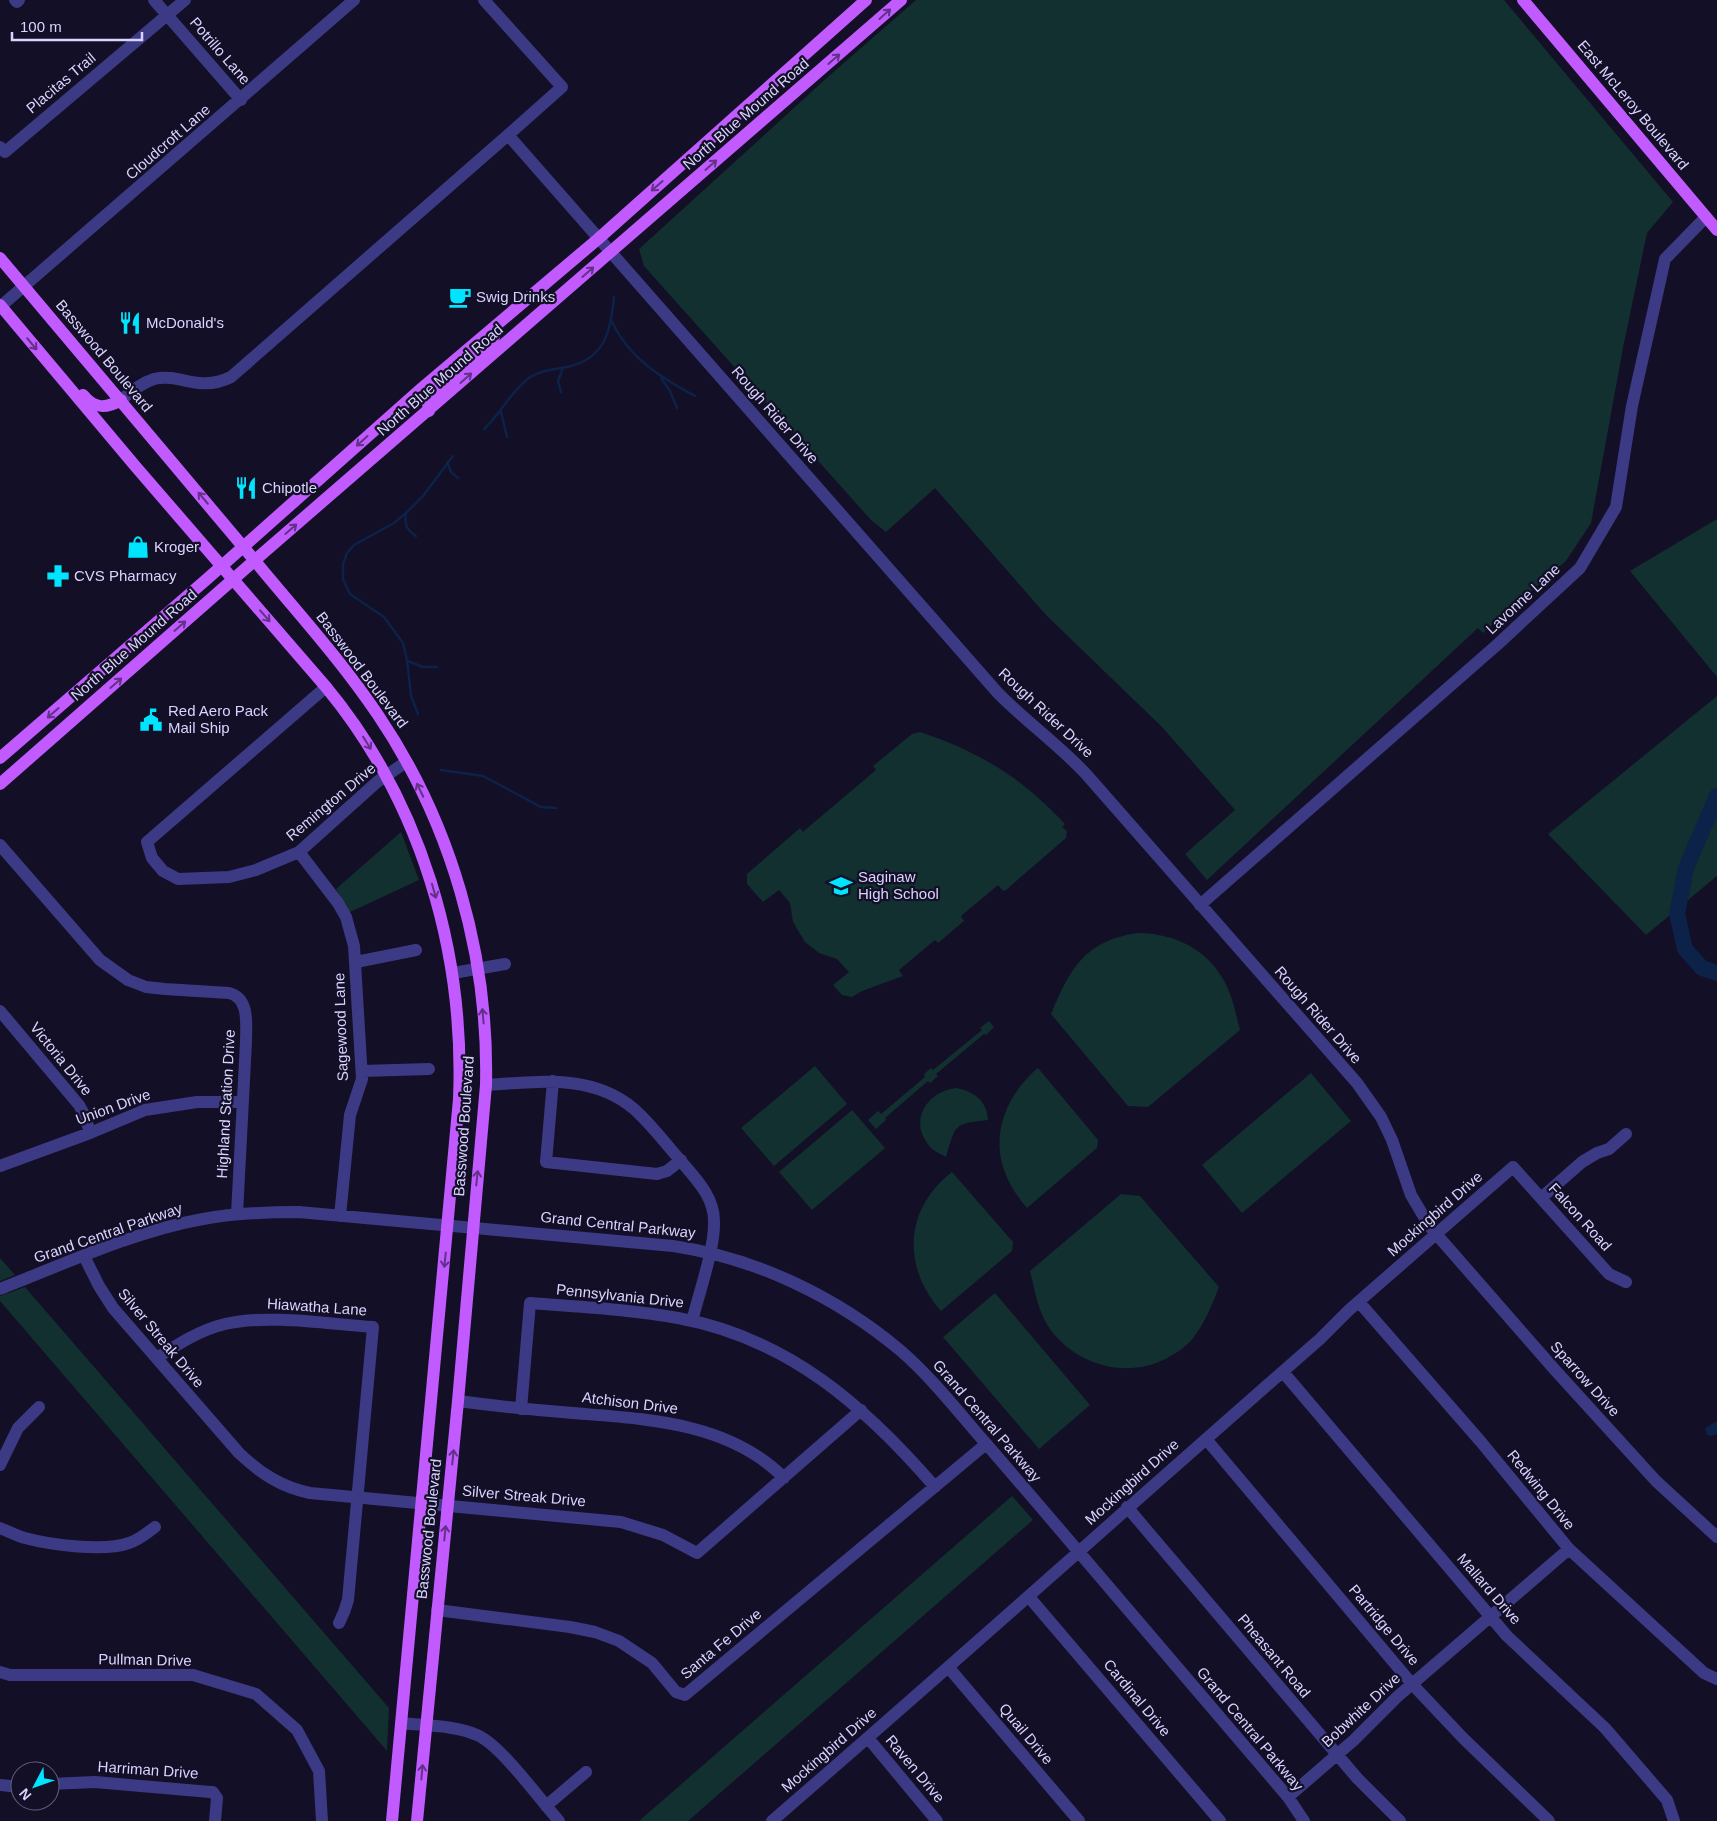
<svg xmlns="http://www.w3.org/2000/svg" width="1717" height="1821" font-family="Helvetica,sans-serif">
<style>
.green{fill:#12302f}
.water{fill:#0c2248}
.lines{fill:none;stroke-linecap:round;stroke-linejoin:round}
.stream{stroke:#0c2248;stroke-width:2.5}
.river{stroke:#0c2248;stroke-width:16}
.minor{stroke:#3d3a85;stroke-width:12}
.major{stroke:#c25bff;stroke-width:12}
.oneway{stroke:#623188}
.labels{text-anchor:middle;stroke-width:4.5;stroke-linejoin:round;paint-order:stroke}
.street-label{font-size:15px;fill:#d9d4ff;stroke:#130f26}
.poi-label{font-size:15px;fill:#d9d4ff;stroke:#130f26;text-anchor:start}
</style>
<rect width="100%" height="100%" fill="#130f26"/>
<path class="green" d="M916 0H1504L1673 202 1647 233 1623 348 1591 523 1566 561 1483 633 1478 628 1207 880 1185 854 1235 810 1162 727 1046 615 935 488 886 532 871 520 644 266 639 249 830 75Z
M1717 519V677L1630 571Z
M1717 696V876L1646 935 1548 834Z
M920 732C980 752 1021 777 1065 824L1062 827 1067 831 1066 838 1006 890 1003 891 998 885 961 916 964 921 938 943 935 940 899 970 903 976 862 991 852 997 842 995 833 985 849 972 837 959 819 953 805 942 793 922 790 903 779 890 763 902 747 884V874L800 828 803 832 805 830 876 770 873 766 912 734Z
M401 832 419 880 348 913 336 889Z
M1137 933C1176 933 1212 951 1228 989 1234 1002 1236 1016 1240 1030L1148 1107 1128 1106 1051 1014C1070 969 1084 941 1137 933Z
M989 1021 994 1027 986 1035 984 1034 936 1074 938 1076 930 1083 928 1081 885 1118 886 1120 876 1129 868 1120 878 1111 881 1114 925 1077 924 1074 931 1068 933 1070 982 1030 980 1028Z
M815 1066 847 1104 774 1166 741 1128Z
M1038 1068 1098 1140 1097 1148 1027 1208C1018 1198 1011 1187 1006 1175 989 1136 1007 1093 1038 1068Z
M1311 1073 1351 1121 1242 1213 1202 1165Z
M956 1088C974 1091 987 1101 988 1120 953 1124 956 1124 946 1157 939 1153 931 1150 927 1143 909 1118 929 1091 956 1088Z
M852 1110 885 1148 812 1210 779 1172Z
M952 1172 1013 1242 1012 1251 941 1311C902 1267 904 1209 952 1172Z
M1121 1194 1140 1196 1219 1287C1212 1305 1205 1323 1193 1338 1187 1346 1178 1352 1169 1357 1128 1380 1077 1366 1050 1329 1038 1312 1035 1291 1030 1271Z
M0 1258 15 1275 0 1281Z
M25 1287 389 1708 387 1751 0 1301V1296Z
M995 1293 1090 1405 1039 1449 943 1337Z
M1012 1496 1033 1520 688 1821H639Z"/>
<path class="water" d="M1717 1421V1434L1712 1436 1707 1435 1705 1428Z"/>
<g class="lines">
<path class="stream" d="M612 322C630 359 660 377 695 396
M661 378 670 391 677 408
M561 392 558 381 563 368
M501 412 507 437
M484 429C501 413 511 391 530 377 541 370 555 369 567 367 605 359 611 331 614 297
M447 462 451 472 458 478
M406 513C404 525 407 530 416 536
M408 661 423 667H437
M418 714 411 696 407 660 403 643 384 617 350 594 343 579V564L347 553 354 545 394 523 406 513 423 496 453 456
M441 770 483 776 541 807 556 808"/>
<path class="river" d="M1717 796 1686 868 1677 914 1685 949 1702 968 1717 973"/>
<path class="minor" d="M15 0 17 2 19 0
M154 0 241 100
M484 0 562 87 508 135
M0 147 5 152 185 0
M1 306 354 0
M121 400C131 392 141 383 154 379 182 373 198 393 231 377L508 135 997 692C1025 721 1058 744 1086 774L1357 1083 1381 1117 1392 1140 1411 1195 1430 1227 1555 1370 1656 1481 1717 1537
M326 687 147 842 152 858 163 871 178 879 229 877 256 870 299 852 377 782 406 762
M0 845 100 960 128 980 146 987 165 989 229 993C250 998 246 1025 246 1042L237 1214
M299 852 338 903 346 917 354 946 362 1079 350 1115 340 1216
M1200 905 1498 644 1580 568 1616 507 1632 406 1665 259 1706 217
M356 962 416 950
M453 973 505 964
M0 1011 79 1105 85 1116 90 1133
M362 1071 429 1069
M553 1081 546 1162 657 1174 667 1171 681 1160
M486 1085C537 1082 592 1073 634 1109 651 1124 665 1143 680 1160 695 1178 714 1196 714 1221 715 1248 699 1293 692 1321
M0 1166 90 1133 145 1110 197 1102H242
M1541 1198 1582 1162 1597 1153 1609 1149 1626 1134
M84 1256 99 1286 113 1308 239 1453C260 1473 281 1487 310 1493L621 1522 663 1535 697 1553 861 1410
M0 1289C64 1264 135 1231 203 1219 235 1213 266 1212 299 1212L673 1246C756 1258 837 1297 901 1351 931 1377 956 1409 982 1439 1016 1478 1050 1518 1084 1558 1152 1638 1220 1717 1288 1797L1304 1821
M1359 1302 1481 1442 1569 1549 1704 1673 1717 1679
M157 1358C178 1344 200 1330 225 1324 268 1314 328 1324 373 1327L348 1600 344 1612 339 1623
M1283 1372 1507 1636 1605 1728 1667 1800 1674 1821
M458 1401C496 1406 534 1410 573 1413 646 1419 729 1422 784 1478
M521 1409 530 1303C579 1307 629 1309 678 1318 788 1338 865 1406 935 1487
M1206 1439 1412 1684 1463 1738 1549 1821
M0 1465 18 1428 39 1407
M1127 1507 1357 1778 1400 1821
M0 1528C8 1531 17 1536 25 1538 51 1545 104 1552 129 1543 139 1540 147 1533 155 1527
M1029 1597 1220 1821
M437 1610 570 1627 595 1632 619 1641 652 1663 676 1692 685 1695 986 1444
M949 1668 1079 1821
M0 1672 10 1675H193L256 1694 297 1730 319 1771 322 1821
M401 1723C426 1726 454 1725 477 1735 501 1745 540 1800 559 1821
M868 1738 937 1821
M50 1784 95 1782 210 1792H213L217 1798 215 1821
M0 1785 20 1787
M1288 1797 1354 1740 1397 1697 1569 1549
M546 1806 586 1772
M772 1821C956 1662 1137 1499 1320 1339L1349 1310 1513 1167 1609 1274 1626 1282"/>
<path class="major" d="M1523 0 1717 230
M0 258C86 359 170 460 255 561 297 612 342 661 378 715 451 823 489 955 486 1085L458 1401 417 1821
M0 305 136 467 326 687C421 802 465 951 459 1099L392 1821
M83 395C94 409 106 409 121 400
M429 411 428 404 430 394 494 337
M0 758 207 579 422 388 598 239 866 0
M0 784 262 554 901 0"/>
</g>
<defs><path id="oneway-shaft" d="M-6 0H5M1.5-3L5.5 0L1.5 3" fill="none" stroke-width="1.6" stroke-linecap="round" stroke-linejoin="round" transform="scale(1.25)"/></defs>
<g class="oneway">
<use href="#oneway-shaft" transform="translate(885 14) rotate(-42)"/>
<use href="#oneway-shaft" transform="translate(834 59) rotate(-41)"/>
<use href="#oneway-shaft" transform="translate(711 165) rotate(-41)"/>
<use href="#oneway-shaft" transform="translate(657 186) rotate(139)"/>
<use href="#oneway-shaft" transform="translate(588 272) rotate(-41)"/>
<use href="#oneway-shaft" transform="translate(32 344) rotate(50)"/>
<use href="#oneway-shaft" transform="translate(466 378) rotate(-41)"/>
<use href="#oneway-shaft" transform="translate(362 441) rotate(138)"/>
<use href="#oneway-shaft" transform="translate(203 498) rotate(-130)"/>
<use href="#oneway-shaft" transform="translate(291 529) rotate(-41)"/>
<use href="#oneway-shaft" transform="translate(265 616) rotate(49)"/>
<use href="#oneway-shaft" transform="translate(180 626) rotate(-41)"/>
<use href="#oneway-shaft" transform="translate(116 683) rotate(-41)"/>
<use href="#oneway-shaft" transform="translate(53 713) rotate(139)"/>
<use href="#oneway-shaft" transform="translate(367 743) rotate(58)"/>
<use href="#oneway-shaft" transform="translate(420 790) rotate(-116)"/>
<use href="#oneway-shaft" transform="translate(434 891) rotate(74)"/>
<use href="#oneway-shaft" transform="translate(483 1016) rotate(-95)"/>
<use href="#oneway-shaft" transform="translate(477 1178) rotate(-84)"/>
<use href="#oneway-shaft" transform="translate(445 1260) rotate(96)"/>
<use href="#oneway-shaft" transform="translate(453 1457) rotate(-84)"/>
<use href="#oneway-shaft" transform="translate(445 1533) rotate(-84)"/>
<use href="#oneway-shaft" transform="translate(422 1772) rotate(-85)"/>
</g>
<defs>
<symbol id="cafe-bare" viewBox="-9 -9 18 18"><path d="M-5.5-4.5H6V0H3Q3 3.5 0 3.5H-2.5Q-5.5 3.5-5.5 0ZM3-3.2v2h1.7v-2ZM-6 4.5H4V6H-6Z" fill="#00e5ff" stroke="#130f26" stroke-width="2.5" paint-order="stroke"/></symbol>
<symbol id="restaurant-bare" viewBox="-9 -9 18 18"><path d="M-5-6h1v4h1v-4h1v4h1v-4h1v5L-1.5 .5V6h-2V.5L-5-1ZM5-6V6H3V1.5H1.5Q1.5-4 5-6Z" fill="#00e5ff" stroke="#130f26" stroke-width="2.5" paint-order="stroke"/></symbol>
<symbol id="shop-bare" viewBox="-9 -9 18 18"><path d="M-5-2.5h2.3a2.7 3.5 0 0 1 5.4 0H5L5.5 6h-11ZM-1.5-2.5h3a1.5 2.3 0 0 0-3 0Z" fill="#00e5ff" stroke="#130f26" stroke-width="2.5" paint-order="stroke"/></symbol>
<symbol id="pharmacy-bare" viewBox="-9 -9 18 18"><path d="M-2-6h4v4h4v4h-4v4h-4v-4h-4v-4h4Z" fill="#00e5ff" stroke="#130f26" stroke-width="2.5" paint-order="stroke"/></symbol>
<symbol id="civic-bare" viewBox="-9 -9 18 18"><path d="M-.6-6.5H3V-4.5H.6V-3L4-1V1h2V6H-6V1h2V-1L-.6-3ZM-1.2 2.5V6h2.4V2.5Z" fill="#00e5ff" stroke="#130f26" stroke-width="2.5" paint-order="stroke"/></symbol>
<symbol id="school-bare" viewBox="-9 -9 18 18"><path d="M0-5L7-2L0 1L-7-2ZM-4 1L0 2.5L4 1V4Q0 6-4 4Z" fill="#00e5ff" stroke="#130f26" stroke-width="2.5" paint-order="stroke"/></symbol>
</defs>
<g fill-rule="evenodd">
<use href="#cafe-bare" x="444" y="281" width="32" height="32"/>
<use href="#restaurant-bare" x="114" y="307" width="32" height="32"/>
<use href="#restaurant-bare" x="230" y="472" width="32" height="32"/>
<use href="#shop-bare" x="122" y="531" width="32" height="32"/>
<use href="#pharmacy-bare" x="42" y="560" width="32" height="32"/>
<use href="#civic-bare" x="135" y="704" width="32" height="32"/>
<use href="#school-bare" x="825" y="870" width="32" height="32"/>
</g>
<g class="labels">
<g class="street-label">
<text transform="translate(220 51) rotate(49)" y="5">Potrillo Lane</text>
<text transform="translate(61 83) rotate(-40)" y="5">Placitas Trail</text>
<text transform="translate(1633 105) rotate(50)" y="5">East McLeroy Boulevard</text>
<text transform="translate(746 114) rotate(-41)" y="5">North Blue Mound Road</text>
<text transform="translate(168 142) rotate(-41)" y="5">Cloudcroft Lane</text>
<text transform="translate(104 356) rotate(50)" y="5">Basswood Boulevard</text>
<text transform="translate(440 380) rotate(-41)" y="5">North Blue Mound Road</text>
<text transform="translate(775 415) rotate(49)" y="5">Rough Rider Drive</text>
<text transform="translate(1523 599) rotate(-43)" y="5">Lavonne Lane</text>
<text transform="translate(134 645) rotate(-41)" y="5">North Blue Mound Road</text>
<text transform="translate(362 670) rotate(53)" y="5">Basswood Boulevard</text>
<text transform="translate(1046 713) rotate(43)" y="5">Rough Rider Drive</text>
<text transform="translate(331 802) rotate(-40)" y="5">Remington Drive</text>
<text transform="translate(1318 1015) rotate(49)" y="5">Rough Rider Drive</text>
<text transform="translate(341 1027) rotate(-92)" y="5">Sagewood Lane</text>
<text transform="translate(61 1059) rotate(51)" y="5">Victoria Drive</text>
<text transform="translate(226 1104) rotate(-87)" y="5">Highland Station Drive</text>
<text transform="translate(113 1107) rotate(-20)" y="5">Union Drive</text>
<text transform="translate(464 1126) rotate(-86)" y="5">Basswood Boulevard</text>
<text transform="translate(1435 1214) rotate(-41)" y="5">Mockingbird Drive</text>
<text transform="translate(1580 1217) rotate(48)" y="5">Falcon Road</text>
<text transform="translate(618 1225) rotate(6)" y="5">Grand Central Parkway</text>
<text transform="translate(108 1233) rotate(-19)" y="5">Grand Central Parkway</text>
<text transform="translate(620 1296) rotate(6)" y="5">Pennsylvania Drive</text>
<text transform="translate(317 1307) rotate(4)" y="5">Hiawatha Lane</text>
<text transform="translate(161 1338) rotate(50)" y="5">Silver Streak Drive</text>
<text transform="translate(1585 1379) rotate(48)" y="5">Sparrow Drive</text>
<text transform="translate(630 1403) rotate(7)" y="5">Atchison Drive</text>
<text transform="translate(987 1421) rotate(49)" y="5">Grand Central Parkway</text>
<text transform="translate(1132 1482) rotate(-42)" y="5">Mockingbird Drive</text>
<text transform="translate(1541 1490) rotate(51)" y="5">Redwing Drive</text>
<text transform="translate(524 1496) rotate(5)" y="5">Silver Streak Drive</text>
<text transform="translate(429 1529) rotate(-84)" y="5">Basswood Boulevard</text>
<text transform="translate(1489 1589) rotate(49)" y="5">Mallard Drive</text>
<text transform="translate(1384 1625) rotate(50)" y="5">Partridge Drive</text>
<text transform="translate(721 1644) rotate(-40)" y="5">Santa Fe Drive</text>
<text transform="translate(1274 1656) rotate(50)" y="5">Pheasant Road</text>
<text transform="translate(145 1660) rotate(1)" y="5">Pullman Drive</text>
<text transform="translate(1137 1698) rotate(50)" y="5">Cardinal Drive</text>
<text transform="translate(1361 1710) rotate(-43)" y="5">Bobwhite Drive</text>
<text transform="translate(1250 1729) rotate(50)" y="5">Grand Central Parkway</text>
<text transform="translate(1026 1734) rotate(50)" y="5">Quail Drive</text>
<text transform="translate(829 1750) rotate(-41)" y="5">Mockingbird Drive</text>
<text transform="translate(915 1769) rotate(50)" y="5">Raven Drive</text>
<text transform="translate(148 1770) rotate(4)" y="5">Harriman Drive</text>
</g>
<g class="poi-label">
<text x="476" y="302">Swig Drinks</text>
<text x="146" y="328">McDonald's</text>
<text x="262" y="493">Chipotle</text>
<text x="154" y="552">Kroger</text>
<text x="74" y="581">CVS Pharmacy</text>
<text x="168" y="716">Red Aero Pack<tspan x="168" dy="17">Mail Ship</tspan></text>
<text x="858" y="882">Saginaw<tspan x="858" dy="17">High School</tspan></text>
</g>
</g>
<g transform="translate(35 1786) rotate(229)"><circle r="24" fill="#130f26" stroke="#625e7d"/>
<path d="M0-4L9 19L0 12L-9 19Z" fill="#00e5ff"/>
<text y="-8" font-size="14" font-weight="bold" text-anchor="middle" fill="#d9d4ff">N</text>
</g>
<path d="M12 32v8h130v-8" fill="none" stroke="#d9d4ff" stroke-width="2.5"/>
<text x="20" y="32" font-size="15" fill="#d9d4ff" stroke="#130f26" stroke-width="4" paint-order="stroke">100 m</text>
</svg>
